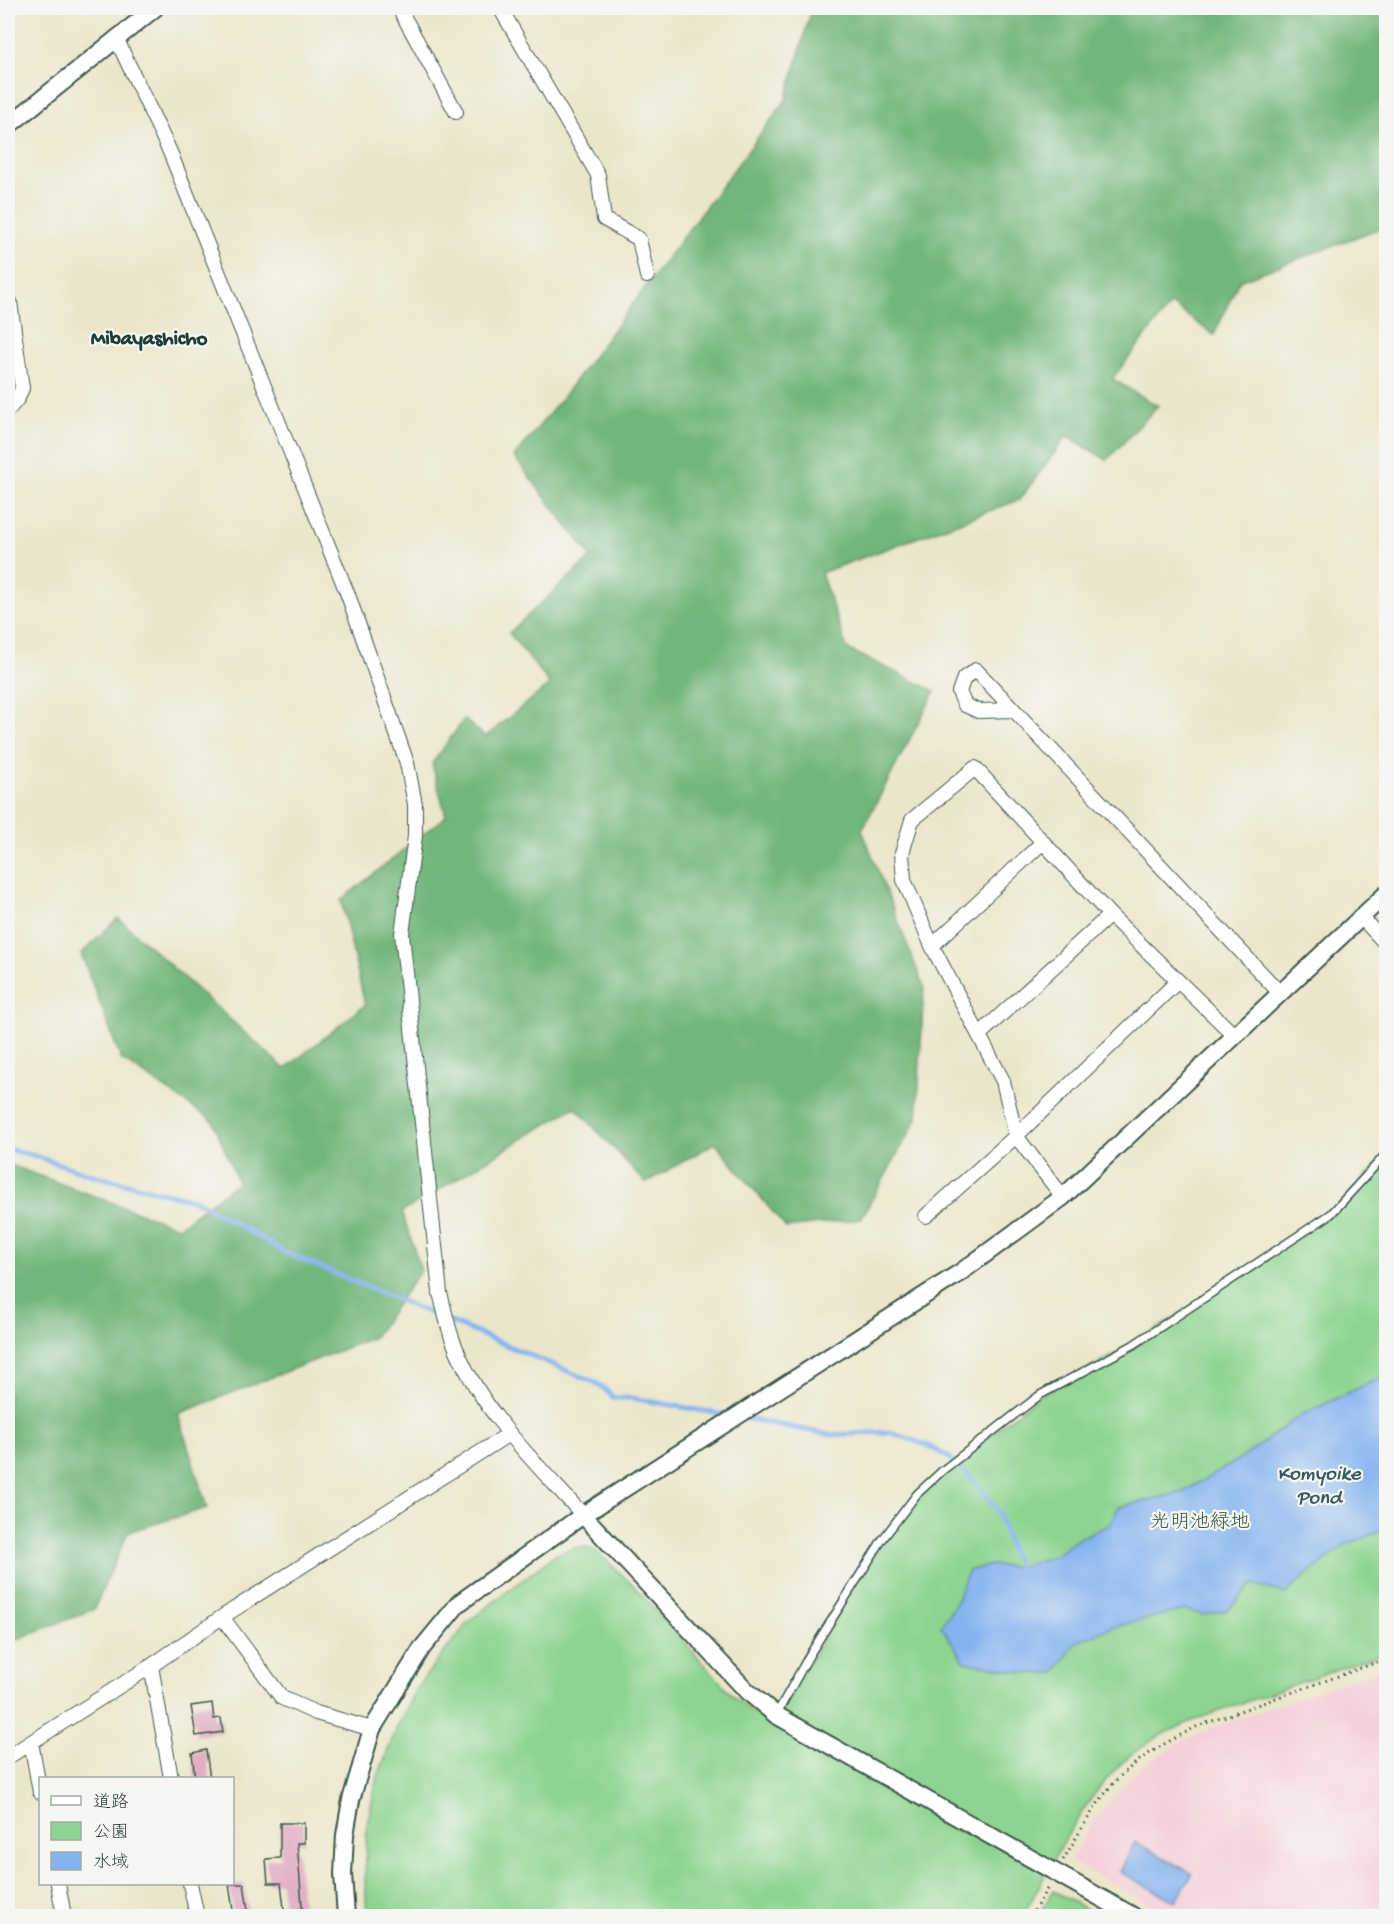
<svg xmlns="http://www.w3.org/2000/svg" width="1394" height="1924" font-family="'Gochi Hand','Klee One',sans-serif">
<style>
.built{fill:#f5cfda}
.green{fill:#8cd48f;stroke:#568862;stroke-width:1.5}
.forest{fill:#71b67a;stroke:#487a57;stroke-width:1.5}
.water{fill:#84b3ef;stroke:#527892;stroke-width:1.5}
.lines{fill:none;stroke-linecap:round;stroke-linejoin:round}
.stream{stroke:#84b3ef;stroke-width:5}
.building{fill:#e0abc2}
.service-casing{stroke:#3e564a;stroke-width:10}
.minor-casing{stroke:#3e564a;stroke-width:16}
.tertiary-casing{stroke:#3e564a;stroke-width:20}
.path{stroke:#3e564a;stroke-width:3;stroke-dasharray:1.5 4.5;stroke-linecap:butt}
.service{stroke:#fff;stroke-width:7}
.minor{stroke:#fff;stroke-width:14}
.tertiary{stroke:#fff;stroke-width:16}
.labels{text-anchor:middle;stroke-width:4.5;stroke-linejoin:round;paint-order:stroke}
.park-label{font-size:20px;fill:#355b46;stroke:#f6f6f2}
.neighbourhood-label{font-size:21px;font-weight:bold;fill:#1f3d34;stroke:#f6f6f2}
.water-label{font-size:21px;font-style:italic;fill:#385a63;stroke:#f6f6f2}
</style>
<rect width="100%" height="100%" fill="#f6f6f2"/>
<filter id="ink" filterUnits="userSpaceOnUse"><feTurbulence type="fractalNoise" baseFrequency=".0167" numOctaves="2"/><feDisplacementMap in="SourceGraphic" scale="12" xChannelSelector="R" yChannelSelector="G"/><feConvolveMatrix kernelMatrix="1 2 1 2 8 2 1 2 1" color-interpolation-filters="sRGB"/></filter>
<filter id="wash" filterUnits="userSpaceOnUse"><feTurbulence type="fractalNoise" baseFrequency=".008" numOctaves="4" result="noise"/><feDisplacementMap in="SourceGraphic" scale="24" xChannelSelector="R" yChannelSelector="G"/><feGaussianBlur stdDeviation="1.35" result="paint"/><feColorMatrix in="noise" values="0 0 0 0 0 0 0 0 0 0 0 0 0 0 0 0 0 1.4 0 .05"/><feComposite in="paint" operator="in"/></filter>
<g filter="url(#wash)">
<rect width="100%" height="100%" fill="#ebe6ca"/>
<path class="built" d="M1386 1667V1916H1171L1070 1861 1088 1830 1113 1797 1144 1765 1179 1742 1211 1728Z"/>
<path class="green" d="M1386 1154V1652C1343 1667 1300 1682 1257 1698 1214 1713 1169 1726 1132 1754 1085 1792 1052 1864 1023 1916H367L365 1880 367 1825 372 1801 378 1776 395 1732 417 1687 469 1621 555 1555 574 1548 587 1547 597 1552 634 1586 733 1696 750 1710 772 1725 882 1540 917 1494 1040 1395 1133 1345 1331 1214Z
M1053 1891 1099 1916H1038Z"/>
<path class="forest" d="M812 8H1386V226L1239 281 1214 335 1171 304 1112 379 1158 406 1107 460 1067 436 1019 500 821 573 847 649 935 691 862 830 924 987 917 1119 861 1219 786 1228 715 1143 646 1183 575 1107 402 1212 421 1270 374 1337 178 1414 207 1508 128 1532 94 1609 8 1643V1164L178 1227 238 1182 213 1121 121 1059 81 954 118 918 285 1069 365 1005 341 900 446 816 432 764 464 719 485 737 550 684 509 633 591 557 514 457 559 402 786 100Z"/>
<path class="water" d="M1386 1375V1529L1347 1544 1309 1573 1285 1594 1253 1584 1228 1610 1205 1615 1184 1610 1113 1627 1076 1642 1055 1673H1027L965 1662 941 1626 955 1605 968 1571 991 1565 1019 1567 1056 1555 1079 1538 1109 1525 1119 1507 1183 1492 1243 1457 1301 1415Z
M1135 1842 1192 1873 1176 1902 1120 1872Z"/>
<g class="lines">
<path class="stream" d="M8 1149 29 1154 92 1175 198 1201 284 1252 594 1382 601 1386 614 1398H632L731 1416
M743 1418 832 1435 889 1432 927 1445 948 1457 962 1469 977 1484 998 1512 1010 1549 1021 1571"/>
</g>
<g id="blocks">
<path class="building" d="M212 1703 214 1719 221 1718 223 1732 196 1736 191 1706Z
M206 1750 210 1779H195L192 1753Z
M280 1823H304V1843H297L303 1917H285L281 1883H268L266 1859 280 1858Z
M229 1884H244L249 1917H234Z"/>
</g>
</g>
<g filter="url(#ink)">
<use href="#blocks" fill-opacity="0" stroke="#3e564a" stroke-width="1.5"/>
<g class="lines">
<defs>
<path id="service" d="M776 1715 810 1654 882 1540 917 1494 943 1470 1040 1395 1133 1345 1331 1214 1386 1154"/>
<path id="minor" d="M399 8 456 112
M500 8 598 175 604 219 639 239 647 276
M116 38 170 152 348 595 407 763 415 804V836L402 934 440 1293C444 1308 447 1324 452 1338 478 1409 534 1461 583 1515
M8 297 10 302 22 388 18 398 8 410
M1014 710 976 670 964 678 959 692 965 705 978 711 1014 710 1280 993
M1362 918 1386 944
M932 946 1043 842
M980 1034 1110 915
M1063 1197 1016 1136 1003 1081 932 946 904 880 902 853 912 820 975 768 1110 915 1235 1036
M926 1216 1016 1136 1178 981
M222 1617 282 1698 316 1713 372 1729
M151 1666 171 1778
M31 1742 40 1792
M8 1757 151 1666 222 1617 509 1434
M58 1884 64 1916
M190 1884 197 1916"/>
<path id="tertiary" d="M8 126 155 8
M583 1515 747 1691 776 1715 1133 1916
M346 1916 343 1874 345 1835 351 1800 372 1729 422 1648 459 1603 583 1515 961 1272 1063 1197 1386 894"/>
</defs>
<use href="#service" class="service-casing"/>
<use href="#minor" class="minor-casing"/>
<use href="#tertiary" class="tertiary-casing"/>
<path class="path" d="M1063 1860C1078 1835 1092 1809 1111 1786 1134 1759 1167 1742 1198 1726L1386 1659
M1031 1916 1048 1887"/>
<use href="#service" class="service"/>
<use href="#minor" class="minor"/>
<use href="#tertiary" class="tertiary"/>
</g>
</g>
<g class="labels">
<g class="park-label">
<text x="1200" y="1527">光明池緑地</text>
</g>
<g class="neighbourhood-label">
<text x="149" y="344">Mibayashicho</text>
</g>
<g class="water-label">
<text x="1319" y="1479">Komyoike<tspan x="1319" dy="24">Pond</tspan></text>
</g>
</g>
<rect width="1394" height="1924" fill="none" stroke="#f6f6f2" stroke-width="30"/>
<rect x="39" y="1777" width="195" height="108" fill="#f6f6f2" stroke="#a0aca6" stroke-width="1.5"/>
<rect x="51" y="1796" width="30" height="9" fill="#ffffff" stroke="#a0aca6" stroke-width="1.5"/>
<text x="93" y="1807" font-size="18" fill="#1f3d34">道路</text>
<rect x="51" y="1822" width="30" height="18" fill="#8cd48f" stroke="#a0aca6" stroke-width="1.5"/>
<text x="93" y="1837" font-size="18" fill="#1f3d34">公園</text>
<rect x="51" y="1852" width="30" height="18" fill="#84b3ef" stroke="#a0aca6" stroke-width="1.5"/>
<text x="93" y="1867" font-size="18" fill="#1f3d34">水域</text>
</svg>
